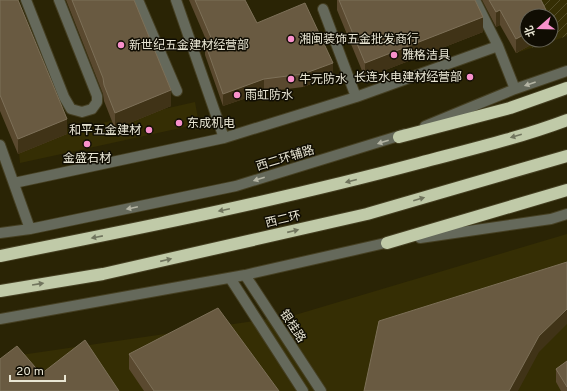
<svg xmlns="http://www.w3.org/2000/svg" width="567" height="391" font-family="Overpass,'Noto Sans SC',sans-serif">
<style>
.built{fill:#352e04}
.industrial{fill:url(#industrial-furrows);fill-rule:evenodd}
.lines{fill:none;stroke-linecap:round;stroke-linejoin:round}
.minor-casing{stroke:#453f22;stroke-width:12}
.highway-casing{stroke:#453f22;stroke-width:14}
.minor{stroke:#65695b;stroke-width:10}
.highway{stroke:#c0caa8;stroke-width:12}
.wall{fill:#5a492f}
.shaded-wall{fill:#403317}
.building{fill:#695a41;stroke:#7d7058}
.oneway{fill:#b4b4a4}
.oneway2{fill:#71755e}
.poi-dot{fill:#f890cb;stroke:#100d03;stroke-width:1.5}
.labels{text-anchor:middle;stroke-width:3;stroke-linejoin:round;paint-order:stroke}
.poi-label{font-size:12px;fill:#e9e6d4;stroke:#100d03;text-anchor:start}
.street-label{font-size:12px;fill:#e9e6d4;stroke:#100d03}
</style>
<defs>
<pattern id="industrial-furrows" width="10" height="10" patternUnits="userSpaceOnUse"><rect width="10" height="10" fill="#352e04"/><path d="M-1 1l2-2M0 10L10 0M9 11l2-2" fill="none" stroke="#524c28"/></pattern>
</defs>
<rect width="100%" height="100%" fill="#2a2405"/>
<path class="built" d="M195 102 199 124 20 163 18 142Z
M567 234V391H0V358L295 315Z"/>
<path class="industrial" d="M490 0H567V36L516 53ZM527 16H551V40H527Z"/>
<g class="lines">
<defs>
<path id="minor" d="M26 0 64 97 71 109 82 112 92 109 97 102V96L59 0
M138 0 177 91
M176 0 224 138
M475 0 498 46 515 89
M323 9 356 97
M425 126 515 89 567 71
M0 145 30 229
M14 183 224 138 356 97 498 46
M0 233 30 229 236 186 405 134
M420 238 551 219 567 214
M245 275 321 391
M230 278 303 391
M0 319 245 275 394 241"/>
<path id="highway" d="M399 137 510 108 567 88
M387 243 567 190
M0 256C141 228 281 200 419 163 468 150 519 138 567 120
M0 291 103 274 367 214 567 156"/>
</defs>
<use href="#minor" class="minor-casing"/>
<use href="#highway" class="highway-casing"/>
<use href="#minor" class="minor"/>
<use href="#highway" class="highway"/>
</g>
<path class="wall" d="M0 0 67 134 18 154 0 111Z
M66 0H134L171 106 115 129 104 101 103 94Z
M189 0H245L257 23 333 76 303 87 264 92 223 106 205 55V43L207 42Z
M337 0H475L483 32 365 78 337 10Z
M482 0H541L527 40H540L516 53 500 25 496 27Z
M129 354 279 391H144L129 369Z
M567 361V391H561L556 382V369Z"/>
<path class="shaded-wall" d="M500 10V25L496 27V12Z
M483 17V32L365 78V63Z
M527 33V40H540L516 53V39Z
M333 63V76L303 87V74Z
M264 79V92L223 106V94Z
M171 90V106L115 129V113Z
M67 119V134L18 154V139Z
M567 309V324L539 352 518 391H509L539 336Z"/>
<path class="building" d="M0 0H18L67 119 18 139 0 95Z
M72 0H134L171 90 115 113 104 85 103 78Z
M195 0H245L257 23 305 3 333 63 303 74 264 79 223 94 205 43 212 40Z
M339 0H475L483 17 365 63Z
M489 0H541L549 16H527V33L516 39 500 10 496 12Z
M567 262V309L539 336 509 391H364L379 321Z
M218 308 279 391H154L129 354Z
M85 340 119 391H0V359L17 346 41 374Z
M567 361V387L556 369Z"/>
<defs><path id="oneway-solid" d="M-6-.8H1V-3.2L6.5 0L1 3.2V.8H-6Z"/></defs>
<g class="oneway">
<use href="#oneway-solid" transform="translate(530 84) rotate(161)"/>
<use href="#oneway-solid" transform="translate(383 142) rotate(163)"/>
<use href="#oneway-solid" transform="translate(259 179) rotate(163)"/>
<use href="#oneway-solid" transform="translate(132 208) rotate(168)"/>
</g>
<g class="oneway2">
<use href="#oneway-solid" transform="translate(516 136) rotate(164)"/>
<use href="#oneway-solid" transform="translate(351 181) rotate(166)"/>
<use href="#oneway-solid" transform="translate(419 199) rotate(-16)"/>
<use href="#oneway-solid" transform="translate(224 210) rotate(168)"/>
<use href="#oneway-solid" transform="translate(293 231) rotate(-13)"/>
<use href="#oneway-solid" transform="translate(97 237) rotate(169)"/>
<use href="#oneway-solid" transform="translate(166 260) rotate(-13)"/>
<use href="#oneway-solid" transform="translate(38 284) rotate(-9)"/>
</g>
<g class="poi-dot">
<circle cx="291" cy="39" r="4"/>
<circle cx="121" cy="45" r="4"/>
<circle cx="394" cy="55" r="4"/>
<circle cx="470" cy="77" r="4"/>
<circle cx="291" cy="79" r="4"/>
<circle cx="237" cy="95" r="4"/>
<circle cx="179" cy="123" r="4"/>
<circle cx="149" cy="130" r="4"/>
<circle cx="87" cy="144" r="4"/>
</g>
<g class="labels">
<g class="poi-label">
<text x="299" y="43">湘闽装饰五金批发商行</text>
<text x="129" y="49">新世纪五金建材经营部</text>
<text x="402" y="59">雅格洁具</text>
<text x="462" y="81" text-anchor="end">长连水电建材经营部</text>
<text x="299" y="83">牛元防水</text>
<text x="245" y="99">雨虹防水</text>
<text x="187" y="127">东成机电</text>
<text x="141" y="134" text-anchor="end">和平五金建材</text>
<text x="87" y="162" text-anchor="middle">金盛石材</text>
</g>
<g class="street-label">
<text transform="translate(285 158) rotate(-17)" y="4">西二环辅路</text>
<text transform="translate(283 219) rotate(-13)" y="4">西二环</text>
<text transform="translate(293 326) rotate(57)" y="4">银桂路</text>
</g>
</g>
<g transform="translate(539 28) rotate(250)"><circle r="19" fill="#100d03" stroke="#676457"/>
<path d="M0-3L7 15L0 10L-7 15Z" fill="#f890cb"/>
<text y="-6" font-size="11" font-weight="bold" text-anchor="middle" fill="#e9e6d4">北</text>
</g>
<path d="M10 375v6h55v-6" fill="none" stroke="#e9e6d4" stroke-width="2"/>
<text x="16" y="375" font-size="12" fill="#e9e6d4" stroke="#100d03" stroke-width="3" paint-order="stroke">20 m</text>
</svg>
